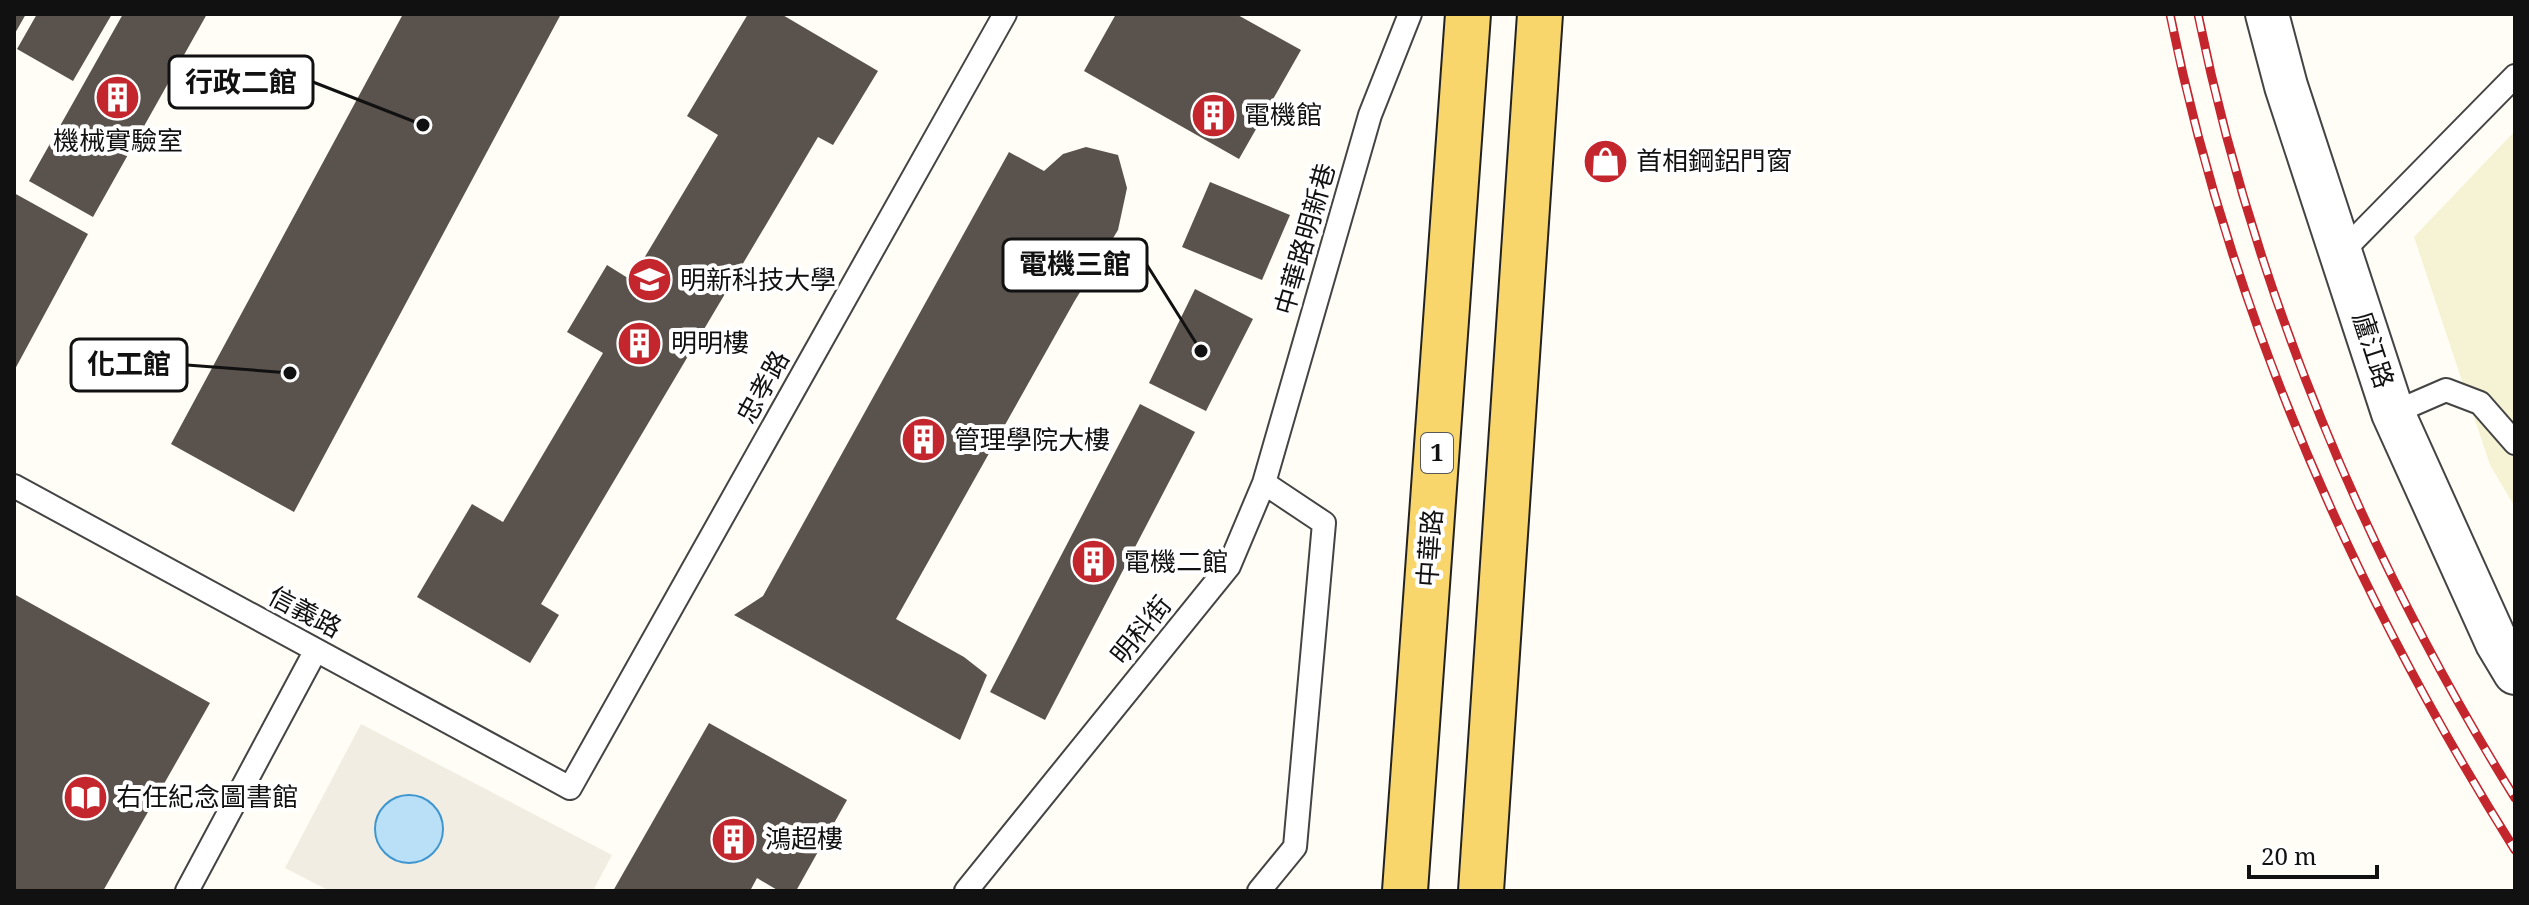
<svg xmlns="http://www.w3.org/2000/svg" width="2529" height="905" font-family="'Noto Serif','Noto Sans TC',serif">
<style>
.farmland{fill:#f6f3d4}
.plaza{fill:#f1ede2}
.water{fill:#b9e0f7;stroke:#3f96cf;stroke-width:2}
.building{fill:#5a524d}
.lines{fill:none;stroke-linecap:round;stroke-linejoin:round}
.lane-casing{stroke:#444;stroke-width:26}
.street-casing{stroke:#444;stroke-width:46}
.primary-casing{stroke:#222;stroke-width:48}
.lane{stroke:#fff;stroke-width:22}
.street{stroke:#fff;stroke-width:42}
.primary{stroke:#f9d66b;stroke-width:44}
.rail-casing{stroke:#c4262e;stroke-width:9}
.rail{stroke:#fff;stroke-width:6;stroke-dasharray:18;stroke-linecap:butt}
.labels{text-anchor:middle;stroke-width:8;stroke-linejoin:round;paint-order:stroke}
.shield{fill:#fff;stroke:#585858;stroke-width:2}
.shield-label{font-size:24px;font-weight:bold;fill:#111}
.poi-label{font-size:26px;fill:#111;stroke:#fff;text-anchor:start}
.street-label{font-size:26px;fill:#111;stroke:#fff}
.leader{fill:none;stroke:#111;stroke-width:3}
.callout-dot{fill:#111;stroke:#fff;stroke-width:3}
.callout{fill:#fff;stroke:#111;stroke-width:3}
.callout-label{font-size:28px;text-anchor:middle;font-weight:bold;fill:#111}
</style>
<rect width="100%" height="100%" fill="#fffdf5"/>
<path class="farmland" d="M2515 131V507L2490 465 2414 237Z"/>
<path class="plaza" d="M361 724 612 855 593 891H330L285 868Z"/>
<path class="water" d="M375 829a34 34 0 1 1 68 0a34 34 0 1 1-68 0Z"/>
<path class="building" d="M14 14H26L14 35Z
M37 14H112L73 81 17 49Z
M123 14H207L93 217 29 181Z
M403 14H561L294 512 171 444Z
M748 14H781L878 71 833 145 818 137 541 604 559 615 530 663 417 597 472 504 503 522 603 353 567 332 607 265 631 280 718 135 687 116Z
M1116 14H1236L1301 50 1239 159 1084 71Z
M1086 147 1118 155 1127 188 1118 230 1074 302 896 619 964 657 987 675 960 740 734 615 763 596 1009 152 1044 171 1063 154Z
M1210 182 1290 215 1262 280 1182 247Z
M14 193 88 234 14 371Z
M1195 289 1253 319 1206 411 1149 383Z
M1140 404 1195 432 1045 720 990 692Z
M14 594 210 703 103 891H14Z
M709 723 847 800 796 891H779L757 878 750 891H613Z"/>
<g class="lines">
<defs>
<path id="lane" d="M2341 253 2515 76
M2393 413 2446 390 2480 403 2515 443
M14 486 570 788 1005 14
M187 891 316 650
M966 891 1229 566 1264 483 1370 115 1410 14
M1259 891 1295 847 1324 523 1264 483"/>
<path id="street" d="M2267 14 2286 86 2393 413 2497 643 2515 673"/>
<path id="primary" d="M1405 891 1468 14
M1481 891 1540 14"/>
</defs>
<use href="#lane" class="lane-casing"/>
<use href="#street" class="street-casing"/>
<use href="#primary" class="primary-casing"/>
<use href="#lane" class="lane"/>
<use href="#street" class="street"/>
<use href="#primary" class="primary"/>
<defs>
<path id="rail" d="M2170 14C2230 313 2354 593 2515 850
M2198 14C2254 290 2366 559 2515 798"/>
</defs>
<use href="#rail" class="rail-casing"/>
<use href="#rail" class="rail"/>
</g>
<defs>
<symbol id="building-disc" viewBox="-11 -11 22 22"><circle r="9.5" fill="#c4262e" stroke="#fff"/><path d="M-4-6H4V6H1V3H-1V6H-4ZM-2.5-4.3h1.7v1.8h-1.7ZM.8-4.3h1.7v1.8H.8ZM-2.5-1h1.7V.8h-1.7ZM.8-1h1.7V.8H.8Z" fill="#fff"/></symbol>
<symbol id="shop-disc" viewBox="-11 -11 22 22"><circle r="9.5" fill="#c4262e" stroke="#fff"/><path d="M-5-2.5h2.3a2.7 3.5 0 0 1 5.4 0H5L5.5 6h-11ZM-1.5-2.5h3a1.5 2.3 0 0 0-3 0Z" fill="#fff"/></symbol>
<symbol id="university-disc" viewBox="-11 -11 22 22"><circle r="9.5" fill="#c4262e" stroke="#fff"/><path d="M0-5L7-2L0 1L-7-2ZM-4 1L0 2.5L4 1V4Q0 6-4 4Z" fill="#fff"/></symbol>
<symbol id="library-disc" viewBox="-11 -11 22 22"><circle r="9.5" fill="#c4262e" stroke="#fff"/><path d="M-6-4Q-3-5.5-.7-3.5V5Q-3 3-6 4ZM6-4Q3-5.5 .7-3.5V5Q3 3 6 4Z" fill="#fff"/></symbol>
</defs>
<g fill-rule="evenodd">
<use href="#building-disc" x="92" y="72" width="51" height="51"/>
<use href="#building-disc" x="1188" y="90" width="51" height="51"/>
<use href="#shop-disc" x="1580" y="136" width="51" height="51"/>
<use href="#university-disc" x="624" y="254" width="51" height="51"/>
<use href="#building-disc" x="614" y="318" width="51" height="51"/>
<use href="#building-disc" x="898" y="414" width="51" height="51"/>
<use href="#building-disc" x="1068" y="536" width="51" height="51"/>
<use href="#library-disc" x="60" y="772" width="51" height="51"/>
<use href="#building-disc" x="708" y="814" width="51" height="51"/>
</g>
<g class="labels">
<rect class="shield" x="1421" y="433" width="32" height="40" rx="6"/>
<g class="shield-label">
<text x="1437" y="461">1</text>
</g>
<g class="poi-label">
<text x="1244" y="124">電機館</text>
<text x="118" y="150" text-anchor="middle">機械實驗室</text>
<text x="1636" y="170">首相鋼鋁門窗</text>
<text x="680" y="289">明新科技大學</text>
<text x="671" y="352">明明樓</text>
<text x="954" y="449">管理學院大樓</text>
<text x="1124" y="571">電機二館</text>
<text x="116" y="806">右任紀念圖書館</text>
<text x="765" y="848">鴻超樓</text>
</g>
<g class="street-label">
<text transform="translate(1305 239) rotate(-74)" y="9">中華路明新巷</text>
<text transform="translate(2373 350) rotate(72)" y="9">廬江路</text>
<text transform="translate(763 387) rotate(-61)" y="9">忠孝路</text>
<text transform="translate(1430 548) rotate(-86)" y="9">中華路</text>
<text transform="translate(305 612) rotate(28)" y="9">信義路</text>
<text transform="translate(1141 630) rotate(-51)" y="9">明科街</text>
</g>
</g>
<path class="leader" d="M423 125L313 82M1201 351L1147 265M290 373L187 365"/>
<g class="callout-dot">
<circle cx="423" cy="125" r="8"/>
<circle cx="1201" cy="351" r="8"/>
<circle cx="290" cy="373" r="8"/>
</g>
<g class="callout">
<rect x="169" y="56" width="144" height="52" rx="8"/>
<rect x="1003" y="239" width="144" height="52" rx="8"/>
<rect x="71" y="339" width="116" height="52" rx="8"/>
</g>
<g class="callout-label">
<text x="241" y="92">行政二館</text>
<text x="1075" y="274">電機三館</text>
<text x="129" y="374">化工館</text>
</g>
<rect width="2529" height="905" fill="none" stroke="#111111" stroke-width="32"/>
<path d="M2249 865v12h128v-12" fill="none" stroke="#111111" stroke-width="4"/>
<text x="2261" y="865" font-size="24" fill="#111111" stroke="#ffffff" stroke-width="6" paint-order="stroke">20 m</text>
</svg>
